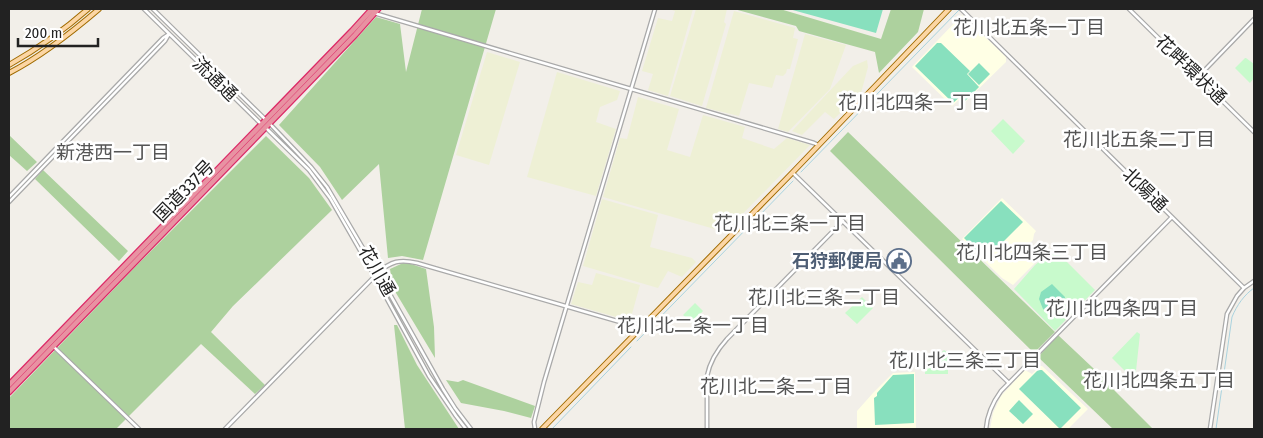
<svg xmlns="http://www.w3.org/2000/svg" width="1263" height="438" font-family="'Fira Sans Condensed','Noto Sans JP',sans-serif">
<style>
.education{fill:#ffffe5}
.farmland{fill:#eef0d5}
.forest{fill:#add19e}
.park{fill:#c8facc}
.pitch{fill:#88e0be}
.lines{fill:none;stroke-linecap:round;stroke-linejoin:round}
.stream{stroke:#aad3df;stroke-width:1}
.minor-casing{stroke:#a9a9a9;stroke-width:5}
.major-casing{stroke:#a06b00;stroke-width:6}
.highway-casing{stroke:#dc2a67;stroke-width:7}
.minor{stroke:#fff;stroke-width:2.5}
.major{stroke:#fcd6a4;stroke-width:4}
.highway{stroke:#e892a2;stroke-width:4.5}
.labels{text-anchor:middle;stroke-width:5;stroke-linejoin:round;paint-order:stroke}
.street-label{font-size:18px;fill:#222;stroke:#fff}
.service-label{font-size:18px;font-weight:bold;fill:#4e5e75;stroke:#fff;text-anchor:end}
.neighbourhood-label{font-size:19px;fill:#555;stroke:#fff}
</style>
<rect width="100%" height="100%" fill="#f2efe9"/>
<path class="education" d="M962 15 1006 57V62L965 102 961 98 952 106 912 67Z
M1002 198 1036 231 1034 234 1033 240 1024 249 1037 261 1013 285 1002 278 962 239Z
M1040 366H1042L1088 409 1068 429H990L993 413 1001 396 1025 370 1032 374Z
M915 372 916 429H857V411L873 393 893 373Z"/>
<path class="farmland" d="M669 9H693L668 96 648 90 653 74 642 71 658 18 672 21 675 11Z
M696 9H727L724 22 726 24 702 106 670 96Z
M734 11 795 28 793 38 798 39 790 69H787L786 73 783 76 776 75 772 88 749 83 739 116 706 108Z
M805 34 846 45 830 89 788 132 778 129Z
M487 52 520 62 489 165 456 155Z
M867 60 868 67 864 82 861 93 834 119 825 112 802 135 792 131 853 66Z
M557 72 620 91 617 100 600 107 596 122 616 129 596 196 527 177Z
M638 97 679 109 667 150 690 157 703 115 745 127 742 138 774 149 787 138 810 145 725 232 603 197 620 138 627 139Z
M602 199 658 215 650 247 692 258 696 262 682 277 668 271 658 288 583 266Z
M596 273 640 285 630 321 571 304 578 282 592 285Z"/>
<path class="forest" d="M422 9H496L423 260 402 256 388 258 379 164 342 200 320 167 279 125 376 17 400 24 406 72Z
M734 9H780L881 39 891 9H924L918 32 879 73 875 52 799 31 796 26Z
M848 132 1055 332 1034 353 830 151Z
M9 135 37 162 27 171 9 155Z
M266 136 309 178 332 210 233 306 211 332 265 385 255 394 201 344 116 429H9V398L139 263Z
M43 170 128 251 119 261 35 179Z
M403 263 411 264 426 269 434 327 435 358 393 288 390 269Z
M394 325H397L417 365 459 429H405Z
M1058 335 1110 384 1113 389 1153 429H1113L1038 357Z
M446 380 458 382 463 380 535 406 531 418 504 411 461 403Z"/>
<path class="park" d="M1245 58H1246L1254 64V78L1250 83 1235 68Z
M1003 119 1025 141 1013 154 991 131Z
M1054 249 1095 290 1055 331 1014 289 1035 265Z
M862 297 873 308 857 324 845 313Z
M695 303 703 311 692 323 683 315Z
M1137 332 1140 334 1135 380H1134L1112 358Z
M944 350C948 353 954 356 951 362L948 364V374H925V368Z"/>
<path class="pitch" d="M789 9H883L876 33Z
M937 43H941L970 71 967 74 979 87 965 101 961 96 953 103 915 66Z
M979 63 990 74 979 85 968 74Z
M1001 201 1023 222 992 253 988 249 982 256 964 238Z
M1052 284 1065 297V301L1052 314 1043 309 1039 299 1041 292Z
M1038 370H1042L1081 408 1060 429 1019 389Z
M914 374V423L875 425 874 398 877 396V393L893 375Z
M1019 400 1033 414 1023 424 1009 411Z"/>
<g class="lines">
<path class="stream" d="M801 172 960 9
M637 341 793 181
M552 429 631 347
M1216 429 1232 317C1237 305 1244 295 1254 288"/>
<defs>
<path id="minor" d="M144 9 261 124
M153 9 266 120
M961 9 1244 288
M1129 9 1254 132
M374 13 814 143 818 145
M1198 77 1254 19
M270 124 311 167 327 187 387 289 443 389 455 408 471 429
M265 127 309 170 330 198 369 266 429 376 456 416 466 429
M793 173 1009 383
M9 197 163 38 169 34
M9 202 165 41 169 34
M378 273C391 261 400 259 417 263L641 328
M54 347 139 429
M225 429 374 277
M535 429 534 422 544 382 655 9
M707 429V376C710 361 717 350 727 339L843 221
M986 429C987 415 993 402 1001 391L1172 217
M1210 429 1227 314 1237 296 1244 288 1254 281"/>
<path id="major" d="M9 65C37 49 63 31 88 9
M9 73C42 56 71 33 99 9
M542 429 793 172 949 9"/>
<path id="highway" d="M9 385 352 31 372 9
M9 392 355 35 378 9"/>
</defs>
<use href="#minor" class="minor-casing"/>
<use href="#major" class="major-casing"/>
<use href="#highway" class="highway-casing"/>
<use href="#minor" class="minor"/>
<use href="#major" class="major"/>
<use href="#highway" class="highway"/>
</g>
<defs>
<symbol id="civic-ring" viewBox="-11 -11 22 22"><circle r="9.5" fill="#fff" stroke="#5c6f8a" stroke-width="1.5"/><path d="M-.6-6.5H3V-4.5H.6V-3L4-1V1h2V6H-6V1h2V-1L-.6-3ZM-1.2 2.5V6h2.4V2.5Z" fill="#5c6f8a"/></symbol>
</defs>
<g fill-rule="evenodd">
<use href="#civic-ring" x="885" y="247" width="28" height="28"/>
</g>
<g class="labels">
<g class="street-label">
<text transform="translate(1191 70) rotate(44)" y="6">花畔環状通</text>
<text transform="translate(215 79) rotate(44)" y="6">流通通</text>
<text transform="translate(1145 190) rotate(44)" y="6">北陽通</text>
<text transform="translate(184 191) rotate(-46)" y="6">国道337号</text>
<text transform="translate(377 271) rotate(60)" y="6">花川通</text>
</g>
<g class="service-label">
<text x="882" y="267">石狩郵便局</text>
</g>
<g class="neighbourhood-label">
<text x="1029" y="34">花川北五条一丁目</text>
<text x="914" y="109">花川北四条一丁目</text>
<text x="1139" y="146">花川北五条二丁目</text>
<text x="113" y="159">新港西一丁目</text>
<text x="790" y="230">花川北三条一丁目</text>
<text x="1032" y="259">花川北四条三丁目</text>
<text x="824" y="304">花川北三条二丁目</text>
<text x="1122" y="315">花川北四条四丁目</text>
<text x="693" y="332">花川北二条一丁目</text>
<text x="965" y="367">花川北三条三丁目</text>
<text x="1159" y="387">花川北四条五丁目</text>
<text x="776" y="393">花川北二条二丁目</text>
</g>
</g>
<rect width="1263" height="438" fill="none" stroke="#222222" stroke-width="20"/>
<path d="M18 38v8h80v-8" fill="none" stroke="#222222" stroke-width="2.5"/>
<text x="25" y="38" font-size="15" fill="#222222" stroke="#ffffff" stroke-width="4" paint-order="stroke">200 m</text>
</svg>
